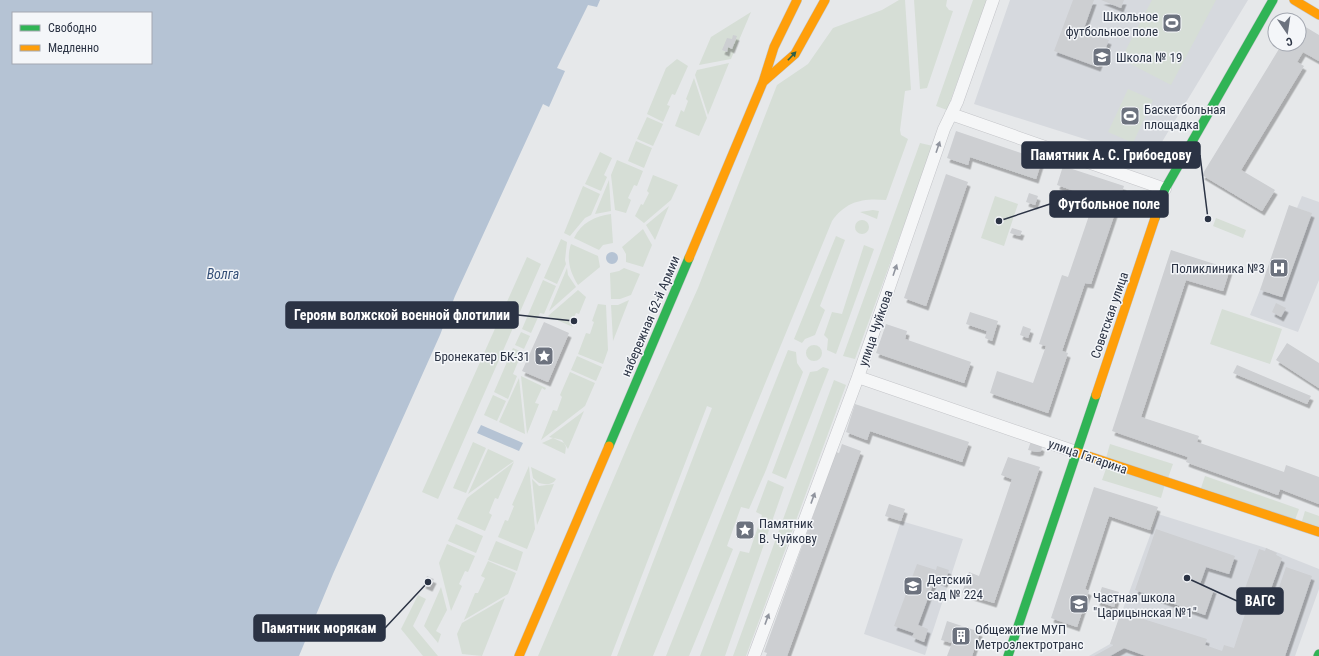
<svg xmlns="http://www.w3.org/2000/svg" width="1319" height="656" font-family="'Roboto Condensed',sans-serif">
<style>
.built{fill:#d6d9de}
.green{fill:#d6ded6}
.water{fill:#b5c3d4;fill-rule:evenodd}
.building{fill:#cdcfd2;filter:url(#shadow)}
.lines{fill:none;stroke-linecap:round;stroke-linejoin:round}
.street-casing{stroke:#c3c4c8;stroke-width:13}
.fast-casing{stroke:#c3c4c8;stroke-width:10}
.slow-casing{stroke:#c3c4c8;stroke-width:10}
.street{stroke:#f5f6f7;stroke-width:12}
.fast{stroke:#30b455;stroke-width:9}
.slow{stroke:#ff9f0a;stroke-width:9}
.oneway{fill:#2d604a}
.oneway2{fill:#90949e}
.labels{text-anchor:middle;stroke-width:3;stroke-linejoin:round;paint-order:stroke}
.poi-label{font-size:13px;fill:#2b3344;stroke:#f4f6f9;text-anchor:start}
.street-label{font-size:13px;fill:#2b3344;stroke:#f4f6f9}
.water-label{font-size:14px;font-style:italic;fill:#355078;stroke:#f4f6f9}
.leader{fill:none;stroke:#2b3344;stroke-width:1.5}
.callout-dot{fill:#2b3344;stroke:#f4f6f9;stroke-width:1.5}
.callout{fill:#2b3344;stroke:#2b3344;stroke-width:1.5}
.callout-label{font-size:14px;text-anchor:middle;font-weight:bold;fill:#fff}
</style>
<defs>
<filter id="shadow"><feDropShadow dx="2.5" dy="4.5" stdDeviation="0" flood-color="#0004"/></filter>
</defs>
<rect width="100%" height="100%" fill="#e6e8ea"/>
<path class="built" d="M1010 0H1248L1151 160 974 104Z
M1302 196 1319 202V280L1298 332 1250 315 1260 290 1282 297 1311 213 1297 208Z
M1158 514 1266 548 1319 569V589L1295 656H1089L1110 644Z
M901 521 963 539 925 655 864 634Z"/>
<path class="green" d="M899 0H905L911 90 905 91 900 130 901 135 908 139 886 200C863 198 846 201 832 221L653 656H617L712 408 707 406 611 656H538L637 424 698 288 777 85 808 64 833 28 882 10Z
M914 0H947L946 6 949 10 953 11 927 88 920 89Z
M973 0H987L947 110 936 106Z
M1152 0H1216L1171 85 1121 59Z
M751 12 731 59 699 65 711 37Z
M677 59 688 66 675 95 672 94 667 105 670 106 663 122 647 114 666 68Z
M729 63 708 115 695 75 697 70Z
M694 78 707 118 699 136 675 126 681 110 684 112 688 101 686 99Z
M1128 89 1153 100 1133 143 1108 132Z
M647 117 663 124 653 146 637 139Z
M636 141 652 148 644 168 628 161Z
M920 143 933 146 855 359 843 356Z
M600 152 612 158 604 175 607 177 601 191 585 184Z
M617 160 643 171 637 186 634 185 628 198 631 200 626 213 615 210 611 175Z
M653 175 678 185 671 200 644 223 635 216 641 204 643 205 649 193 647 191Z
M609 180 611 211 595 214Z
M583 186 600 194 591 215 585 218 570 236 564 233Z
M995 196 1018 204 1004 246 981 238Z
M669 206 655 240 646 225Z
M873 210 879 211 877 219 860 212Z
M611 214 613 243 603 245 599 250 574 238C581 223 595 216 611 214Z
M1216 218 1246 230 1243 238 1213 226Z
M855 227a7 7 0 1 1 14 0a7 7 0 1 1-14 0Z
M643 229 652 245 643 267 626 262V254L622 247Z
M836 236 845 240 820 306 825 310 815 335 805 339 802 343 794 339Z
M561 239 567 242 565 260 566 264 557 284 544 278Z
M571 244 598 256 600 267 578 285C570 272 566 259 571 244Z
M864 245 874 249 836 354 827 350 828 339 824 335 832 312 842 314Z
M527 257 541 264 438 499 422 492Z
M567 268 568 275 576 287 549 311Z
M624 268 640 274 631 295 620 299H611L610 273 619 271Z
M543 280 556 286 544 314 540 313 531 333 522 329Z
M578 290 586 297 579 314 576 313 571 324 573 327 548 316Z
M629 300 613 341 611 305H618Z
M598 304 606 305 608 350 603 364 578 354 586 333 590 334 594 322 592 321Z
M1222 309 1282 329 1270 364 1210 344Z
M521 332 530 336 524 349 515 345Z
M806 353a8 8 0 1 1 16 0a8 8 0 1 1-16 0Z
M513 348 522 352 513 374 517 376 508 399 494 392Z
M788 350 796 352 797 363 803 372 766 470 749 509 741 507 727 546 733 549 689 656H666Z
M577 356 602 367 596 381 571 370Z
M823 367 829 369 786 479 772 473 810 372 817 371Z
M570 372 595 383 585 406 541 440 553 410 557 411 562 397 560 395Z
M521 376 546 388 545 390 542 388 535 403 539 404 527 434Z
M519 378 525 434 499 422Z
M834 380 846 385 746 656H733Z
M493 395 506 401 497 421 484 415Z
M584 411 568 449 562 440 549 437Z
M553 438 564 443 566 447 565 454 542 443Z
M473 442 486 448 466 493 453 488Z
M1110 444 1173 464 1168 478 1106 458Z
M488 449 514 461 468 494Z
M514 462 498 499 495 498 489 513 492 515 485 531 457 519 467 498Z
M529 466 535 529 527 549 498 537 505 520 508 521 514 506 512 505Z
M1107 466 1165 484 1161 498 1102 480Z
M531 467 556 479C553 485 545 485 539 483L533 478Z
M1205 476 1299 509 1295 520 1201 488Z
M532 479 539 486 554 484 537 525Z
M768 480 784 487 725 656H700L740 551 749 553 762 515 756 512Z
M1305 511 1319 516V527L1302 521Z
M456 524 483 536 476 553 448 541Z
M496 541 523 552 517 571 488 560Z
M447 544 475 556 468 572 465 571 459 584 462 586 451 611 439 563Z
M488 561 516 573 508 594 464 620 475 593H478L485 578 481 576Z
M441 587 447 610 436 631 441 634 438 643 424 626Z
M418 595 426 599 413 626 438 656H423L401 629Z
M505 598 482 656 462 654 457 634 462 623Z"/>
<path class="water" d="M0 0H600L597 7 588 5 557 68 565 71 549 107 543 104 455 296 440 335 333 574 299 656H0ZM13 13H151V63H13Z
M606 258a6 6 0 1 1 12 0a6 6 0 1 1-12 0Z
M481 425 523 443 519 451 477 433Z"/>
<path class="building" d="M1073 0H1094L1083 31 1109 40 1098 67 1054 51Z
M1101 0H1124L1121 8Z
M1299 23 1319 35V61L1303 52 1297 62 1304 66 1241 170 1275 190 1262 211 1202 175 1282 44H1299Z
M733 35 737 36 732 49 728 47 727 52 722 50 727 38 732 39Z
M956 131 1042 160 1036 179 970 157 968 165 947 158Z
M1063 166 1124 186 1091 284 1085 283 1062 351 1068 353 1048 413 990 393 997 371 1033 383 1046 346 1039 344 1062 275 1068 277 1095 198 1057 185Z
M946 174 968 182 926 306 904 298Z
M1029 193 1038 196 1035 205 1026 202Z
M1289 205 1312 213 1282 297 1260 290Z
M1012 228 1022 231 1020 236 1010 233Z
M1171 250 1230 269 1223 291 1186 280 1141 417 1199 436 1197 442 1284 472 1286 465 1319 477V504L1280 489 1278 495 1191 464 1186 462 1188 457 1112 431Z
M1276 303 1286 308 1281 317 1272 312Z
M970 312 998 321 992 341 985 338 987 331 966 324Z
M544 322 569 333 548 382 522 371Z
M886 324 907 331 905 339 971 362 964 383 876 353Z
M1023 326 1031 329 1028 338 1020 335Z
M1287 343 1319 363V388L1276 360Z
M1237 365 1311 396 1307 404 1233 373Z
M855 404 969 442 962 462 870 431 867 440 846 432Z
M1031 441 1042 447 1041 451 1037 452 1028 450Z
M842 444 861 451 787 656H766L767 653 764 652 836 452 839 453Z
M1008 457 1040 467 994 603 962 593 969 572 979 576 1012 479 1001 475Z
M1094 487 1158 507 1150 530 1109 516 1085 589 1089 591 1077 627 1051 618Z
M889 504 905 509 901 521 885 516Z
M1156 529 1235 556 1229 574 1206 567 1200 584 1214 589 1205 615 1135 590Z
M1266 548 1277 553 1276 555 1282 558 1269 594H1271L1267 606 1272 608 1286 567 1312 576 1285 656H1146L1124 648 1110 656H1094L1114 645 1110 644 1121 612 1207 639 1205 645 1222 651 1224 645 1234 648 1246 611 1251 612 1255 601 1242 597 1259 549 1265 551Z
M917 564 936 570 937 566 949 570 945 583 935 579 918 625 928 629 924 642 912 637 914 633 894 626Z
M427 576 434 579 430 587 423 584Z
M1102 587 1119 592 1114 607 1097 601Z
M947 621 980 632 972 656H947L952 643 941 640Z"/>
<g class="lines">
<defs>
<path id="street" d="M951 114 1165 189
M858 377 1076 452
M754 656 858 377 944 129 957 102 993 0"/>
<path id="fast" d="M1155 218 1165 189 1273 0
M609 446 689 258
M1008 656 1096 395
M1318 656 1319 654"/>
<path id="slow" d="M1294 0 1319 15
M763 82 795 54 825 0
M689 258 763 82 774 47 797 0
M1096 395 1155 218
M1076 452 1319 532
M519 656 609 446"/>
</defs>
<use href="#street" class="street-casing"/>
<use href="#fast" class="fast-casing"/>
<use href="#slow" class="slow-casing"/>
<use href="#street" class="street"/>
<use href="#fast" class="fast"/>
<use href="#slow" class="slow"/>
</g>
<defs><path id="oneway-solid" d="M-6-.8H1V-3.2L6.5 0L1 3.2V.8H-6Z"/></defs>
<use class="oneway" href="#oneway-solid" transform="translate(792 56) rotate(-46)"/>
<g class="oneway2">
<use href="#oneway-solid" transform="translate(938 147) rotate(-71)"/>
<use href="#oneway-solid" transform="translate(895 270) rotate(-71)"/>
<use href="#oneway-solid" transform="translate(813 498) rotate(-70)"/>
<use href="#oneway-solid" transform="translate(767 619) rotate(-70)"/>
</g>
<defs>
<symbol id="stadium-square" viewBox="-11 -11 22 22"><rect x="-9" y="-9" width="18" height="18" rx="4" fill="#6c727e" stroke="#f4f6f9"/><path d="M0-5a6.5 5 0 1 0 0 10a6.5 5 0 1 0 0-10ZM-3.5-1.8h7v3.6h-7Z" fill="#fff"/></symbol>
<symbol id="school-square" viewBox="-11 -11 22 22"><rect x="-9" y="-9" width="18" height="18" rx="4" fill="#6c727e" stroke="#f4f6f9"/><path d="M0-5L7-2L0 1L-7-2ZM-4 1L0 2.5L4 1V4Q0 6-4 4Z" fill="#fff"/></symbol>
<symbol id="hospital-square" viewBox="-11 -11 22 22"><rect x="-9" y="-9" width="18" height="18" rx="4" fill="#6c727e" stroke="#f4f6f9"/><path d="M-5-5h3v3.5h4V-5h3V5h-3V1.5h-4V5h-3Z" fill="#fff"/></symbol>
<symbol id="sight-square" viewBox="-11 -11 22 22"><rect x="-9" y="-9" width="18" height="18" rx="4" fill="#6c727e" stroke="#f4f6f9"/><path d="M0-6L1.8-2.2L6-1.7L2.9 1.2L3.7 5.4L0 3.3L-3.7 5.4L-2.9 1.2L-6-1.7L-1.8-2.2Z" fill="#fff"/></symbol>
<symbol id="building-square" viewBox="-11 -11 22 22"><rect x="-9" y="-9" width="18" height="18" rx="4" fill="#6c727e" stroke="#f4f6f9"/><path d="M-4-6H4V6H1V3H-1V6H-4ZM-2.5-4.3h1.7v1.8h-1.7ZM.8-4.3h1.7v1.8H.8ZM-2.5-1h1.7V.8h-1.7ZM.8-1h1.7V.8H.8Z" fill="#fff"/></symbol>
</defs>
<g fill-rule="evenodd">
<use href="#stadium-square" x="1161" y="12" width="22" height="22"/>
<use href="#school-square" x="1091" y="46" width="22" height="22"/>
<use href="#stadium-square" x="1119" y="105" width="22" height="22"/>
<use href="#hospital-square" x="1268" y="257" width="22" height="22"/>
<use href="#sight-square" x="533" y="345" width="22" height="22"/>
<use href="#sight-square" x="734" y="519" width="22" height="22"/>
<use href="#school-square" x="902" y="575" width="22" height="22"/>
<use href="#school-square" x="1068" y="593" width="22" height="22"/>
<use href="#building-square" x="950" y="625" width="22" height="22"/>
</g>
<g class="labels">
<g class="poi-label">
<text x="1158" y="21" text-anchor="end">Школьное<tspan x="1158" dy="15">футбольное поле</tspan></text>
<text x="1116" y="62">Школа № 19</text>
<text x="1144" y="114">Баскетбольная<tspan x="1144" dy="15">площадка</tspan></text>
<text x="1265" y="273" text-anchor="end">Поликлиника №3</text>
<text x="530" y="361" text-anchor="end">Бронекатер БК-31</text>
<text x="759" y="528">Памятник<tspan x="759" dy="15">В. Чуйкову</tspan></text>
<text x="927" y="584">Детский<tspan x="927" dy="15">сад № 224</tspan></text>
<text x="1093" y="602">Частная школа<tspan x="1093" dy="15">"Царицынская №1"</tspan></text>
<text x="975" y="634">Общежитие МУП<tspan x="975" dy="15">Метроэлектротранс</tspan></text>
</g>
<g class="street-label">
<text transform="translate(1109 315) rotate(-71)" y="5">Советская улица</text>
<text transform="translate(650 316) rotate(-67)" y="5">набережная 62-й Армии</text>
<text transform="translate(875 328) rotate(-71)" y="5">улица Чуйкова</text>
<text transform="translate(1088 456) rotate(19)" y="5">улица Гагарина</text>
</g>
<g class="water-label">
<text x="223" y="279">Волга</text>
</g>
</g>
<path class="leader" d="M1208 219L1200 155M999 221L1050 204M574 321L518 315M1187 578L1237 601M428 582L385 628"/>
<g class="callout-dot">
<circle cx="1208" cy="219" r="4"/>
<circle cx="999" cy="221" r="4"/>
<circle cx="574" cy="321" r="4"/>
<circle cx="1187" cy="578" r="4"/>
<circle cx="428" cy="582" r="4"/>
</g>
<g class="callout">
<rect x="1022" y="142" width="178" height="26" rx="4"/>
<rect x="1050" y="191" width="118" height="26" rx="4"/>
<rect x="286" y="302" width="232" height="26" rx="4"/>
<rect x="1237" y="588" width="46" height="26" rx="4"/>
<rect x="254" y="615" width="131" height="26" rx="4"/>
</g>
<g class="callout-label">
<text x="1111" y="160">Памятник А. С. Грибоедову</text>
<text x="1109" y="209">Футбольное поле</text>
<text x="402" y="320">Героям волжской военной флотилии</text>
<text x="1260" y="606">ВАГС</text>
<text x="319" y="633">Памятник морякам</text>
</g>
<rect x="12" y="12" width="140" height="52" fill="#f4f6f9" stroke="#a4a8b1"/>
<rect x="20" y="25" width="20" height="6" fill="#30b455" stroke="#a4a8b1"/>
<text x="48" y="32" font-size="12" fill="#2b3344">Свободно</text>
<rect x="20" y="45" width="20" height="6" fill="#ff9f0a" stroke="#a4a8b1"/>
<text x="48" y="52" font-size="12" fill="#2b3344">Медленно</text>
<g transform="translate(1287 32) rotate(167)"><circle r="19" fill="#f4f6f9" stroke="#a4a8b1"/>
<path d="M0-3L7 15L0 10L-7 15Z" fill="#6c727e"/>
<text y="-6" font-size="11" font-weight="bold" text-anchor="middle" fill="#2b3344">С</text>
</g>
</svg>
